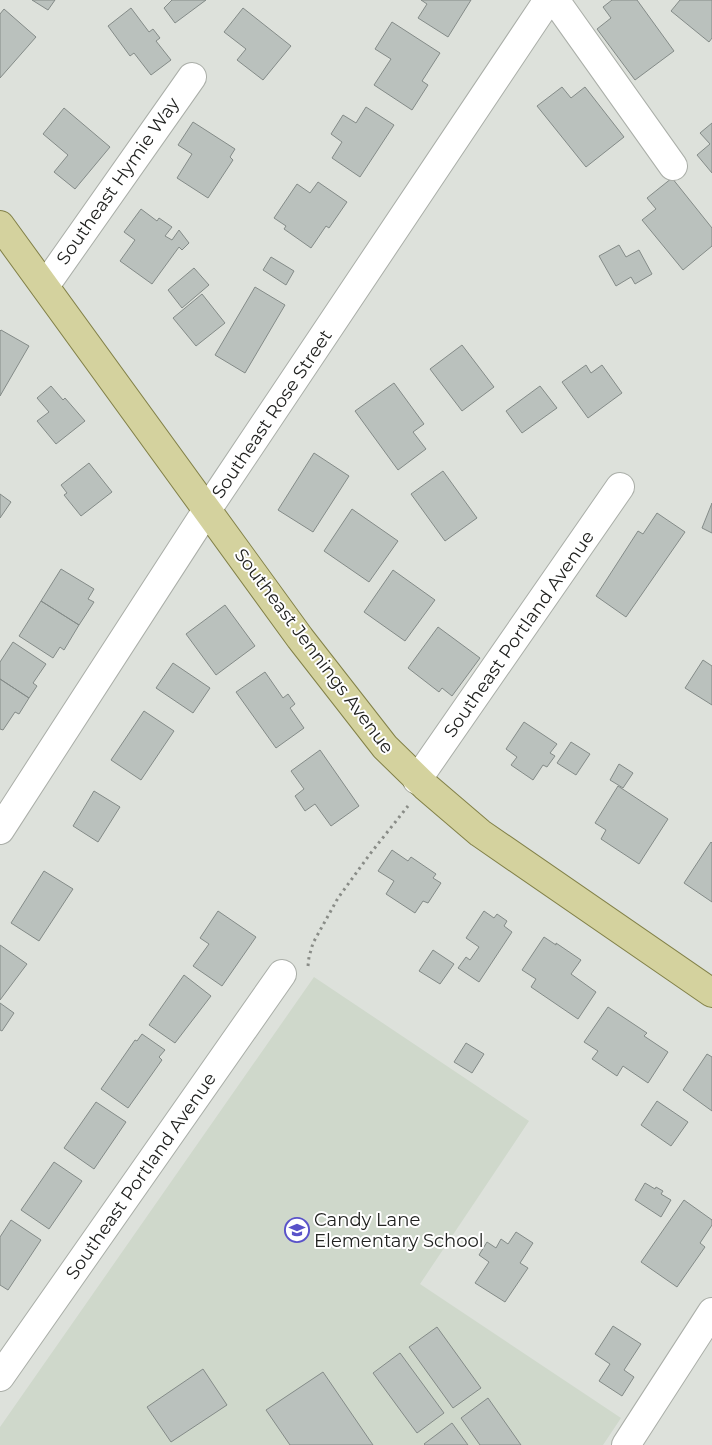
<svg xmlns="http://www.w3.org/2000/svg" width="712" height="1445" font-family="Montserrat,sans-serif">
<style>
.built{fill:#cfd8cb}
.building{fill:#bac1bd;stroke:#848b88}
.lines{fill:none;stroke-linecap:round;stroke-linejoin:round}
.minor-casing{stroke:#aaaea8;stroke-width:30}
.major-casing{stroke:#828148;stroke-width:30}
.path{stroke:#898c87;stroke-width:3;stroke-dasharray:2.5 4;stroke-linecap:butt}
.minor{stroke:#fff;stroke-width:28}
.major{stroke:#d4d29e;stroke-width:28}
.labels{text-anchor:middle;stroke-width:4;stroke-linejoin:round;paint-order:stroke}
.street-label{font-size:18px;fill:#212220;stroke:#fff}
.poi-label{font-size:18px;fill:#212220;stroke:#fff;text-anchor:start}
</style>
<rect width="100%" height="100%" fill="#dde1db"/>
<path class="built" d="M314 977 529 1121 420 1284 621 1418 603 1445H0V1427Z"/>
<path class="building" d="M32 0H55L48 10Z
M172 0H206L175 23 164 8Z
M421 0H471L448 37 418 18 427 4Z
M612 0H637L674 51 635 80 597 29 611 18 603 7Z
M680 0H712V38L709 42 671 11Z
M131 8 149 32 153 29 160 38 156 41 171 60 151 75 134 53 130 56 108 26Z
M243 8 291 46 263 80 237 60 246 49 224 32Z
M4 9 36 37 0 78V14Z
M392 22 440 53 422 81 428 85 412 110 374 85 391 59 375 49Z
M562 87 571 98 585 87 624 137 586 167 537 106Z
M366 107 394 125 360 177 332 158 342 142 331 134 343 115 356 123Z
M64 108 110 147 75 189 54 172 68 155 43 134Z
M193 122 235 149 230 157 233 160 208 198 177 178 192 154 178 145Z
M712 123V173L697 155 710 144 700 133Z
M672 178 712 228V246L683 270 642 220 656 209 647 198Z
M318 182 347 202 329 228 326 226 311 248 284 229 286 226 274 218 297 184 310 193Z
M141 209 157 221 159 218 172 227 165 236 172 240 179 230 189 243 182 250 179 247 152 284 120 261 135 240 124 232Z
M619 245 626 257 639 250 652 274 635 284 631 277 616 286 599 256Z
M271 257 294 271 286 285 263 270Z
M194 268 209 285 182 308 168 290Z
M255 287 285 305 245 373 215 355Z
M202 294 225 323 196 346 173 318Z
M1 330 29 346 0 396V331Z
M462 345 494 387 462 411 430 369Z
M586 365 591 373 602 365 622 393 588 418 562 382Z
M394 383 424 424 413 432 426 449 398 470 355 411Z
M51 386 63 400 65 398 85 421 56 444 37 421 49 412 37 398Z
M540 386 557 408 522 433 506 411Z
M314 453 349 476 313 532 278 510Z
M89 463 112 492 81 516 64 495 67 493 61 485Z
M443 471 477 518 445 541 411 494Z
M0 494 11 502 0 518Z
M712 503V533L702 528Z
M352 509 398 541 369 582 324 551Z
M657 513 685 532 626 617 596 596 638 531 643 534Z
M61 569 94 589 88 599 94 602 79 625 41 601Z
M393 570 435 600 405 641 364 612Z
M41 601 79 625 64 650 60 647 53 658 19 636Z
M225 605 255 646 216 675 186 634Z
M438 627 480 658 452 696 442 688 439 692 408 668Z
M13 642 46 664 33 683 37 686 29 698 0 679V662Z
M703 660 712 666V705L685 688Z
M173 663 210 688 193 713 156 688Z
M265 672 283 698 288 694 295 704 290 708 304 728 276 748 236 692Z
M0 679 29 698 19 714 15 712 3 730 0 729Z
M144 711 174 731 141 780 111 760Z
M524 722 557 744 550 753 555 756 547 767 543 765 533 780 511 765 517 757 506 749Z
M571 742 590 754 576 775 557 763Z
M320 750 359 806 331 826 315 804 305 811 295 796 304 789 291 771Z
M619 764 633 773 623 788 610 780Z
M618 786 668 819 639 864 601 839 606 830 595 823Z
M94 791 120 807 98 842 73 826Z
M711 842 712 843V902L684 883Z
M392 850 408 861 411 857 436 874 433 878 441 883 428 903 423 901 415 913 386 894 394 881 378 871Z
M44 871 73 889 39 941 11 923Z
M218 911 256 937 222 986 193 966 209 944 200 938Z
M484 911 494 918 497 914 507 921 504 926 512 932 479 982 458 968 466 957 470 960 479 947 466 938Z
M544 937 556 945V943L581 960 571 974 596 992 578 1019 531 987 536 979 522 970Z
M0 945 27 964 0 1000Z
M433 950 454 964 440 984 419 971Z
M184 975 211 996 175 1043 149 1025Z
M0 1003 14 1013 2 1031 0 1030Z
M608 1007 647 1033 644 1036 668 1052 648 1083 623 1066 617 1076 592 1059 598 1051 584 1042Z
M142 1034 165 1050 159 1057 162 1060 128 1108 101 1089 135 1040 137 1041Z
M466 1043 484 1054 472 1073 454 1062Z
M707 1054 712 1057V1111L683 1090Z
M657 1101 688 1122 671 1146 641 1125Z
M96 1102 126 1122 94 1169 64 1148Z
M54 1162 82 1181 49 1229 21 1210Z
M645 1183 655 1189 656 1187 663 1191 661 1194 671 1200 661 1217 635 1200Z
M684 1200 712 1220V1225L700 1243 705 1247 677 1287 641 1262Z
M11 1220 41 1240 8 1290 0 1285V1237Z
M516 1232 533 1243 520 1263 528 1268 505 1302 475 1283 489 1262 479 1255 487 1242 496 1248 501 1239 508 1244Z
M613 1326 641 1344 624 1370 634 1377 622 1396 599 1381 610 1364 595 1354Z
M437 1327 481 1388 453 1408 409 1347Z
M400 1353 444 1413 417 1433 373 1373Z
M203 1369 227 1405 171 1442 147 1407Z
M323 1372 373 1445H290L266 1410Z
M488 1398 521 1445H480L461 1418Z
M452 1423 468 1445H425L424 1444Z"/>
<g class="lines">
<defs>
<path id="minor" d="M555 0 673 166
M45 286 192 77
M417 780 620 487
M0 830 207 510 548 0
M0 1377 282 974
M626 1445 712 1312"/>
<path id="major" d="M0 225 300 638 385 747 425 786 480 833 712 993"/>
</defs>
<use href="#minor" class="minor-casing"/>
<use href="#major" class="major-casing"/>
<path class="path" d="M308 966 309 957 313 943 338 898 370 854 408 806"/>
<use href="#minor" class="minor"/>
<use href="#major" class="major"/>
</g>
<defs>
<symbol id="school-ring" viewBox="-11 -11 22 22"><circle r="9.5" fill="#fff" stroke="#5952c9" stroke-width="1.5"/><path d="M0-5L7-2L0 1L-7-2ZM-4 1L0 2.5L4 1V4Q0 6-4 4Z" fill="#5952c9"/></symbol>
</defs>
<g fill-rule="evenodd">
<use href="#school-ring" x="283" y="1216" width="28" height="28"/>
</g>
<g class="labels">
<g class="street-label">
<text transform="translate(118 181) rotate(-55)" y="6">Southeast Hymie Way</text>
<text transform="translate(272 414) rotate(-56)" y="6">Southeast Rose Street</text>
<text transform="translate(519 634) rotate(-55)" y="6">Southeast Portland Avenue</text>
<text transform="translate(314 651) rotate(53)" y="6">Southeast Jennings Avenue</text>
<text transform="translate(141 1176) rotate(-55)" y="6">Southeast Portland Avenue</text>
</g>
<g class="poi-label">
<text x="314" y="1226">Candy Lane<tspan x="314" dy="21">Elementary School</tspan></text>
</g>
</g>
</svg>
